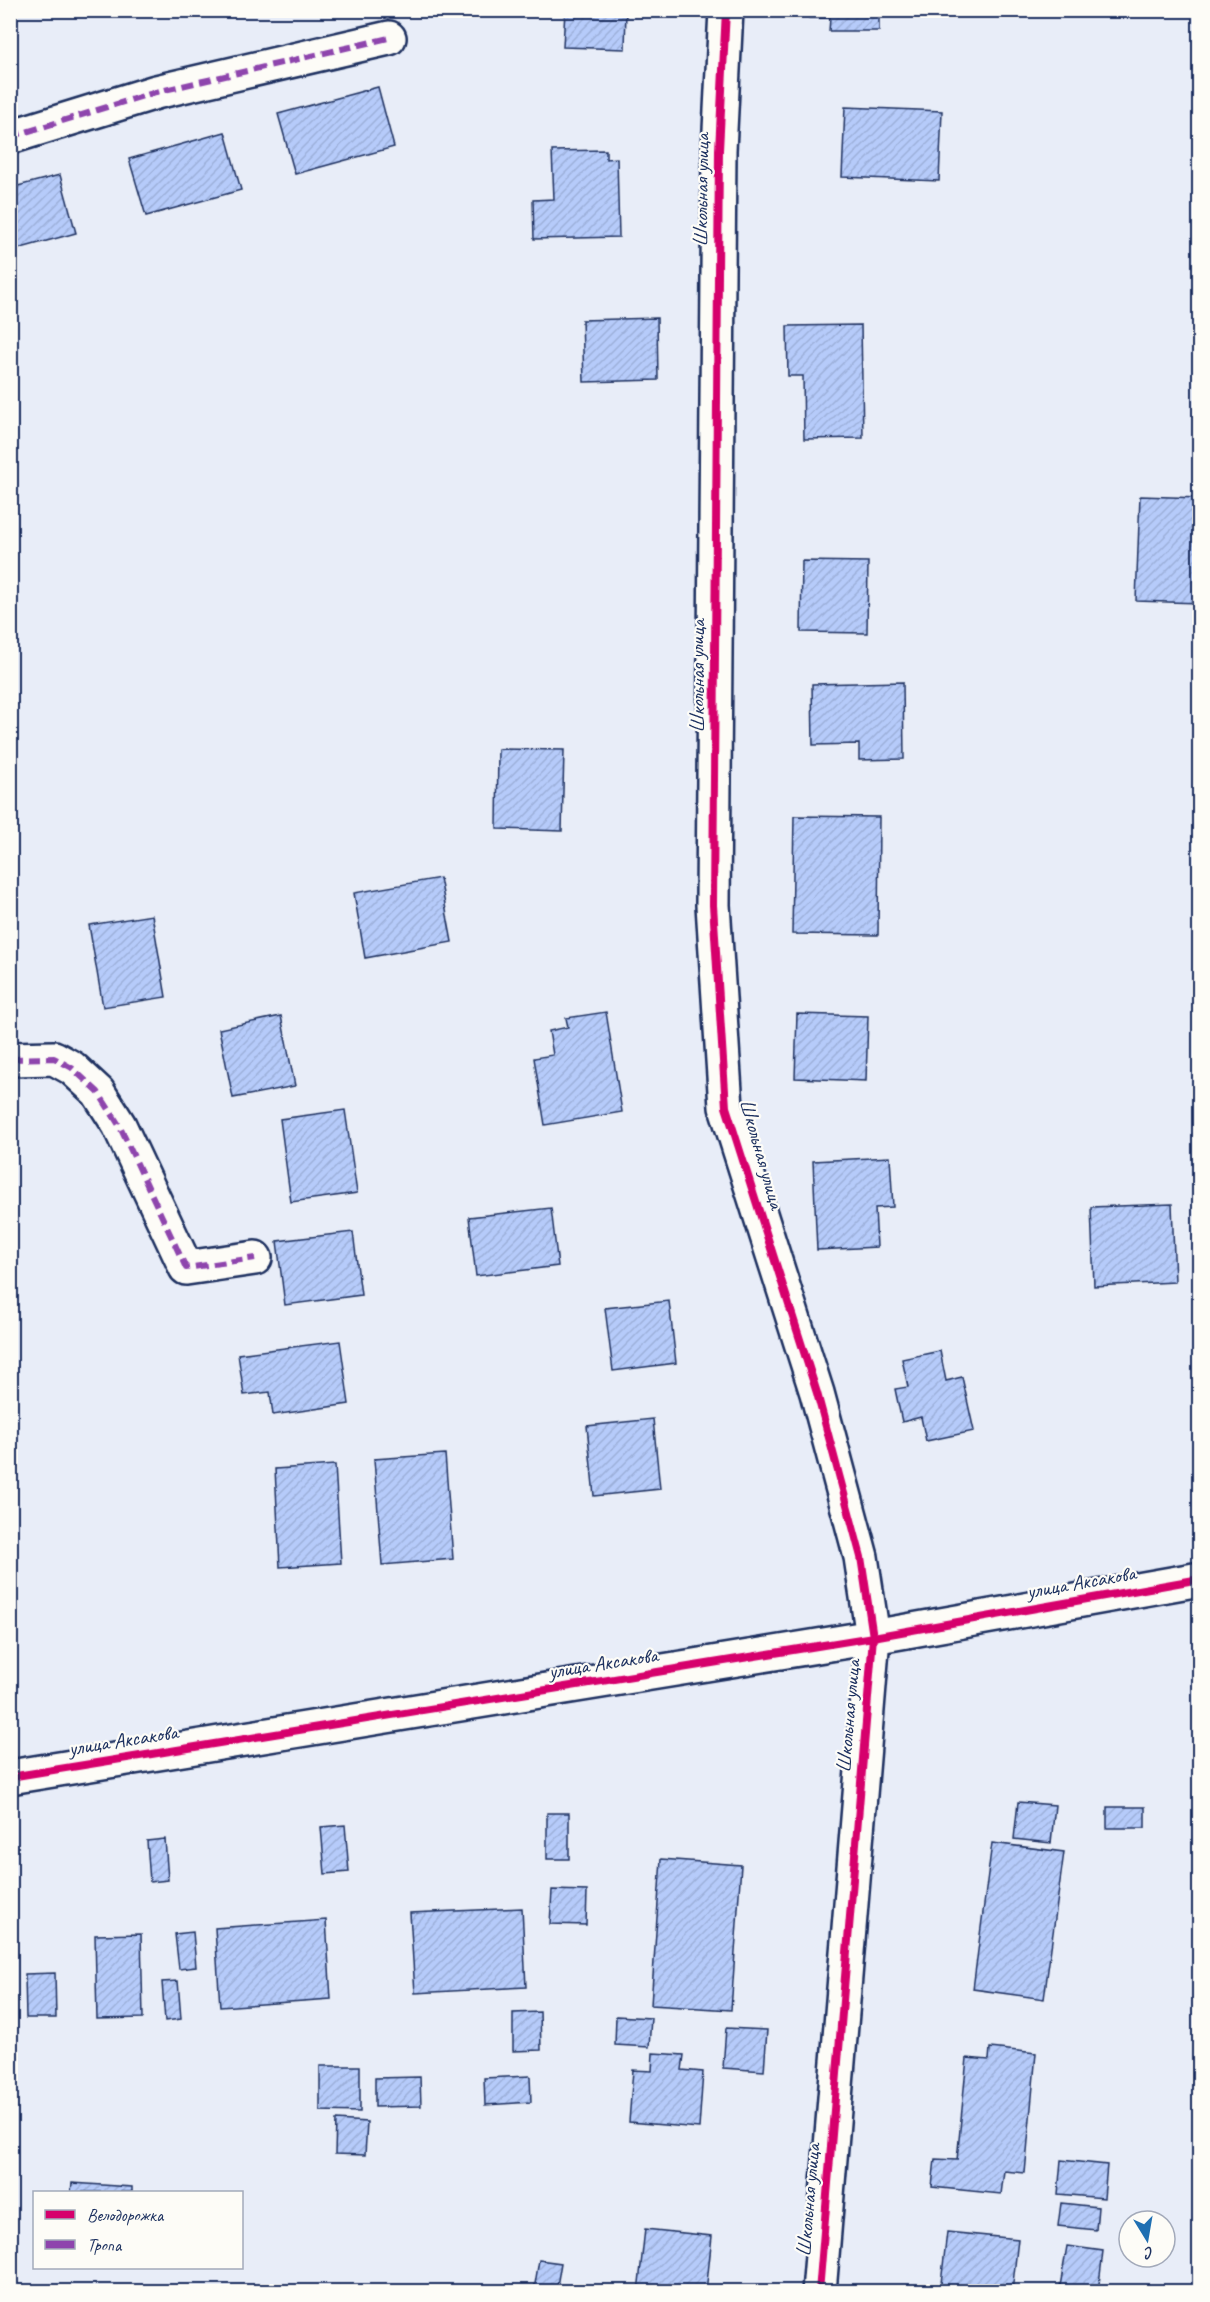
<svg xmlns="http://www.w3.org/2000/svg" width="1210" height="2302" font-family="Caveat,sans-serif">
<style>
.building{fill:url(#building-hatch);stroke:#1b2f5e;stroke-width:1.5}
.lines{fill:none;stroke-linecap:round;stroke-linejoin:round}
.minor-casing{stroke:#1b2f5e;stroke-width:38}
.tertiary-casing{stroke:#1b2f5e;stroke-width:38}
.minor{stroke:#fdfcf7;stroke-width:33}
.tertiary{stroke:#fdfcf7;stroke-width:33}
.quiet{stroke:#8e44ad;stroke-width:6;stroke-dasharray:12 6;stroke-linecap:butt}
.cycleway-casing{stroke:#fdfcf7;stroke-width:11}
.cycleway{stroke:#d6006c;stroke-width:8}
.labels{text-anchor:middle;stroke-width:4.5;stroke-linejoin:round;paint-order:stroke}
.street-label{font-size:21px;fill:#1b2f5e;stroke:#fdfcf7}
</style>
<defs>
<pattern id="building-hatch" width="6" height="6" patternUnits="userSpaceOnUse" patternTransform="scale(1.5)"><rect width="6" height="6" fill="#b6cbfa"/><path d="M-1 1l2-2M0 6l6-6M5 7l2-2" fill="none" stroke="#9cafd9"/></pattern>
</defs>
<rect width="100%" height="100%" fill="#e8edf8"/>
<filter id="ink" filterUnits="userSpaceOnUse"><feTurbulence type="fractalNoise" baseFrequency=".0167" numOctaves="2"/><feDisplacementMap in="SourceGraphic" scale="12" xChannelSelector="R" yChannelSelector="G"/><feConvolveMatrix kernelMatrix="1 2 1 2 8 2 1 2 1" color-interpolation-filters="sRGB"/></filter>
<g filter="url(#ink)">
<path class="building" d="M565 10H626L625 49 563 47Z
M809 10H879V31H829L830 18H809Z
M378 87 394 147 295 174 278 114Z
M845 107 942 111 939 181 842 177Z
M225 132 241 190 146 216 129 159Z
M606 150V159L617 158 619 237 534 239 533 200 554 199 552 151Z
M60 175 76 233 10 251V188Z
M657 318 658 380 584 382 582 320Z
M861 325 863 438 804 439 803 376H788L787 326Z
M1140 496 1200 498V603L1136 601Z
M802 561 868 562 867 633 801 632Z
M903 682 904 759 859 760V744L813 745 812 684Z
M498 749 564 750 562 831 497 829Z
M794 816 879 817 878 935 792 934Z
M440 878 452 942 365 958 354 893Z
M152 915 166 997 103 1007 89 925Z
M606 1012 622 1112 545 1125 534 1058 553 1055 549 1031 568 1027 566 1018Z
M797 1014 868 1016 866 1081 795 1078Z
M281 1016 295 1086 233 1098 219 1029Z
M345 1110 357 1193 291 1202 280 1119Z
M890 1157 893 1207 875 1208 877 1247 817 1250 813 1161Z
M1172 1204 1175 1282 1094 1286 1091 1207Z
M551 1208 558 1266 476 1276 469 1217Z
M353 1232 361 1295 285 1305 277 1241Z
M669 1301 676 1363 613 1371 605 1308Z
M340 1341 349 1404 273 1415 270 1392 244 1395 238 1354Z
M940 1351 946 1381 962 1377 974 1431 926 1441 921 1417 902 1422 895 1389 908 1387 902 1359Z
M653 1419 660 1489 594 1496 587 1426Z
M445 1454 453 1559 382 1565 374 1459Z
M335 1465 341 1563 280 1567 275 1469Z
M1018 1802 1055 1805 1051 1843 1014 1839Z
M1107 1807H1145V1828H1107Z
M1194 1808H1200V1841L1193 1840Z
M547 1813H569V1859H547Z
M345 1825 349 1872 325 1874 321 1827Z
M165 1839 168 1880 150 1882 147 1841Z
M992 1843 1064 1852 1044 1999 973 1989Z
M661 1859 741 1865 731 2010 651 2005Z
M552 1890 587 1891 586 1925 550 1924Z
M522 1908 526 1987 415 1993 410 1913Z
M326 1920 331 1999 220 2007 215 1928Z
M193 1932 196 1967 179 1969 175 1934Z
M141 1934 143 2018 97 2019 95 1935Z
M55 1973 56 2018H26L25 1974Z
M178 1981 181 2019 165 2021 162 1982Z
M540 2012 541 2050 513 2051V2013Z
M616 2016 651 2018 649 2047 615 2045Z
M726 2028 767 2030 764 2071 723 2068Z
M990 2048 1036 2053 1025 2173 1004 2171 1001 2194 932 2187 935 2159 957 2160 967 2058 989 2060Z
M653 2053 684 2055 682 2070 703 2072 699 2128 629 2122 633 2070 652 2071Z
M320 2066H360V2112L320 2111Z
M530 2076 531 2102 485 2105 484 2078Z
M420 2077 421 2106 375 2107V2078Z
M336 2120 367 2122 365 2155 335 2154Z
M1061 2160 1107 2165 1104 2198 1058 2194Z
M72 2183 132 2187V2192H71Z
M1061 2203 1098 2207 1096 2230 1058 2226Z
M645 2229 712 2236 706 2292H638Z
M947 2232 1018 2239 1012 2292H940Z
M1067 2246 1103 2251 1098 2292H1059Z
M539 2260 561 2263 556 2292 534 2290Z"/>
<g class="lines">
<defs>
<path id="minor" d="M726 10 719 150 713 905 726 1107 817 1393 861 1557 873 1637 819 2292
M10 137 156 92 389 38
M10 1059 54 1058 72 1068 98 1092 119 1125 186 1268 255 1258"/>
<path id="tertiary" d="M10 1777 873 1637 1200 1579"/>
</defs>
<use href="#minor" class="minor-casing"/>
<use href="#tertiary" class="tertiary-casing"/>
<use href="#minor" class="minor"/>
<use href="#tertiary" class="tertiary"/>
<path class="quiet" d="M10 137 156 92 389 38
M10 1059 54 1058 72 1068 98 1092 119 1125 186 1268 255 1258"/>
<defs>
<path id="cycleway" d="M726 10 719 150 713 905 726 1107 817 1393 861 1557 873 1637 819 2292
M10 1777 873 1637 1200 1579"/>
</defs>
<use href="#cycleway" class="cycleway-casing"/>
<use href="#cycleway" class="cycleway"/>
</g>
</g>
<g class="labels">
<g class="street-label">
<text transform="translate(701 190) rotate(-89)" y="7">Школьная улица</text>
<text transform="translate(697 676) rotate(-90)" y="7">Школьная улица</text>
<text transform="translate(762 1154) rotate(74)" y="7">Школьная улица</text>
<text transform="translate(1081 1582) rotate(-10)" y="7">улица Аксакова</text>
<text transform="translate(603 1663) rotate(-9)" y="7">улица Аксакова</text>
<text transform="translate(848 1716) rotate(-85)" y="7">Школьная улица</text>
<text transform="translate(123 1740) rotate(-9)" y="7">улица Аксакова</text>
<text transform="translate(808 2200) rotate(-85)" y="7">Школьная улица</text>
</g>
</g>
<rect width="1210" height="2302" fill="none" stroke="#fdfcf7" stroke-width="36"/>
<rect x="18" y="18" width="1174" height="2266" fill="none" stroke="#1b2f5e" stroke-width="2" filter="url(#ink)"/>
<rect x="33" y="2191" width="210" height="78" fill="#fdfcf7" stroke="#a3aaba" stroke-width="1.5"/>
<rect x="45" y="2210" width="30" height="9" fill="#d6006c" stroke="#a3aaba" stroke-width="1.5"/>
<text x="87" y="2221" font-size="18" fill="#1b2f5e">Велодорожка</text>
<rect x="45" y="2240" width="30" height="9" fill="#8e44ad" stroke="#a3aaba" stroke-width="1.5"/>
<text x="87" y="2251" font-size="18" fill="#1b2f5e">Тропа</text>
<g transform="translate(1147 2239) rotate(169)"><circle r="28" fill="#fdfcf7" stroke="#a3aaba" stroke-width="1.5"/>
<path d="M0-4.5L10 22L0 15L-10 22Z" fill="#1f6fb2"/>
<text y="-9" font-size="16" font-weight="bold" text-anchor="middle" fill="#1b2f5e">С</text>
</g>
</svg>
